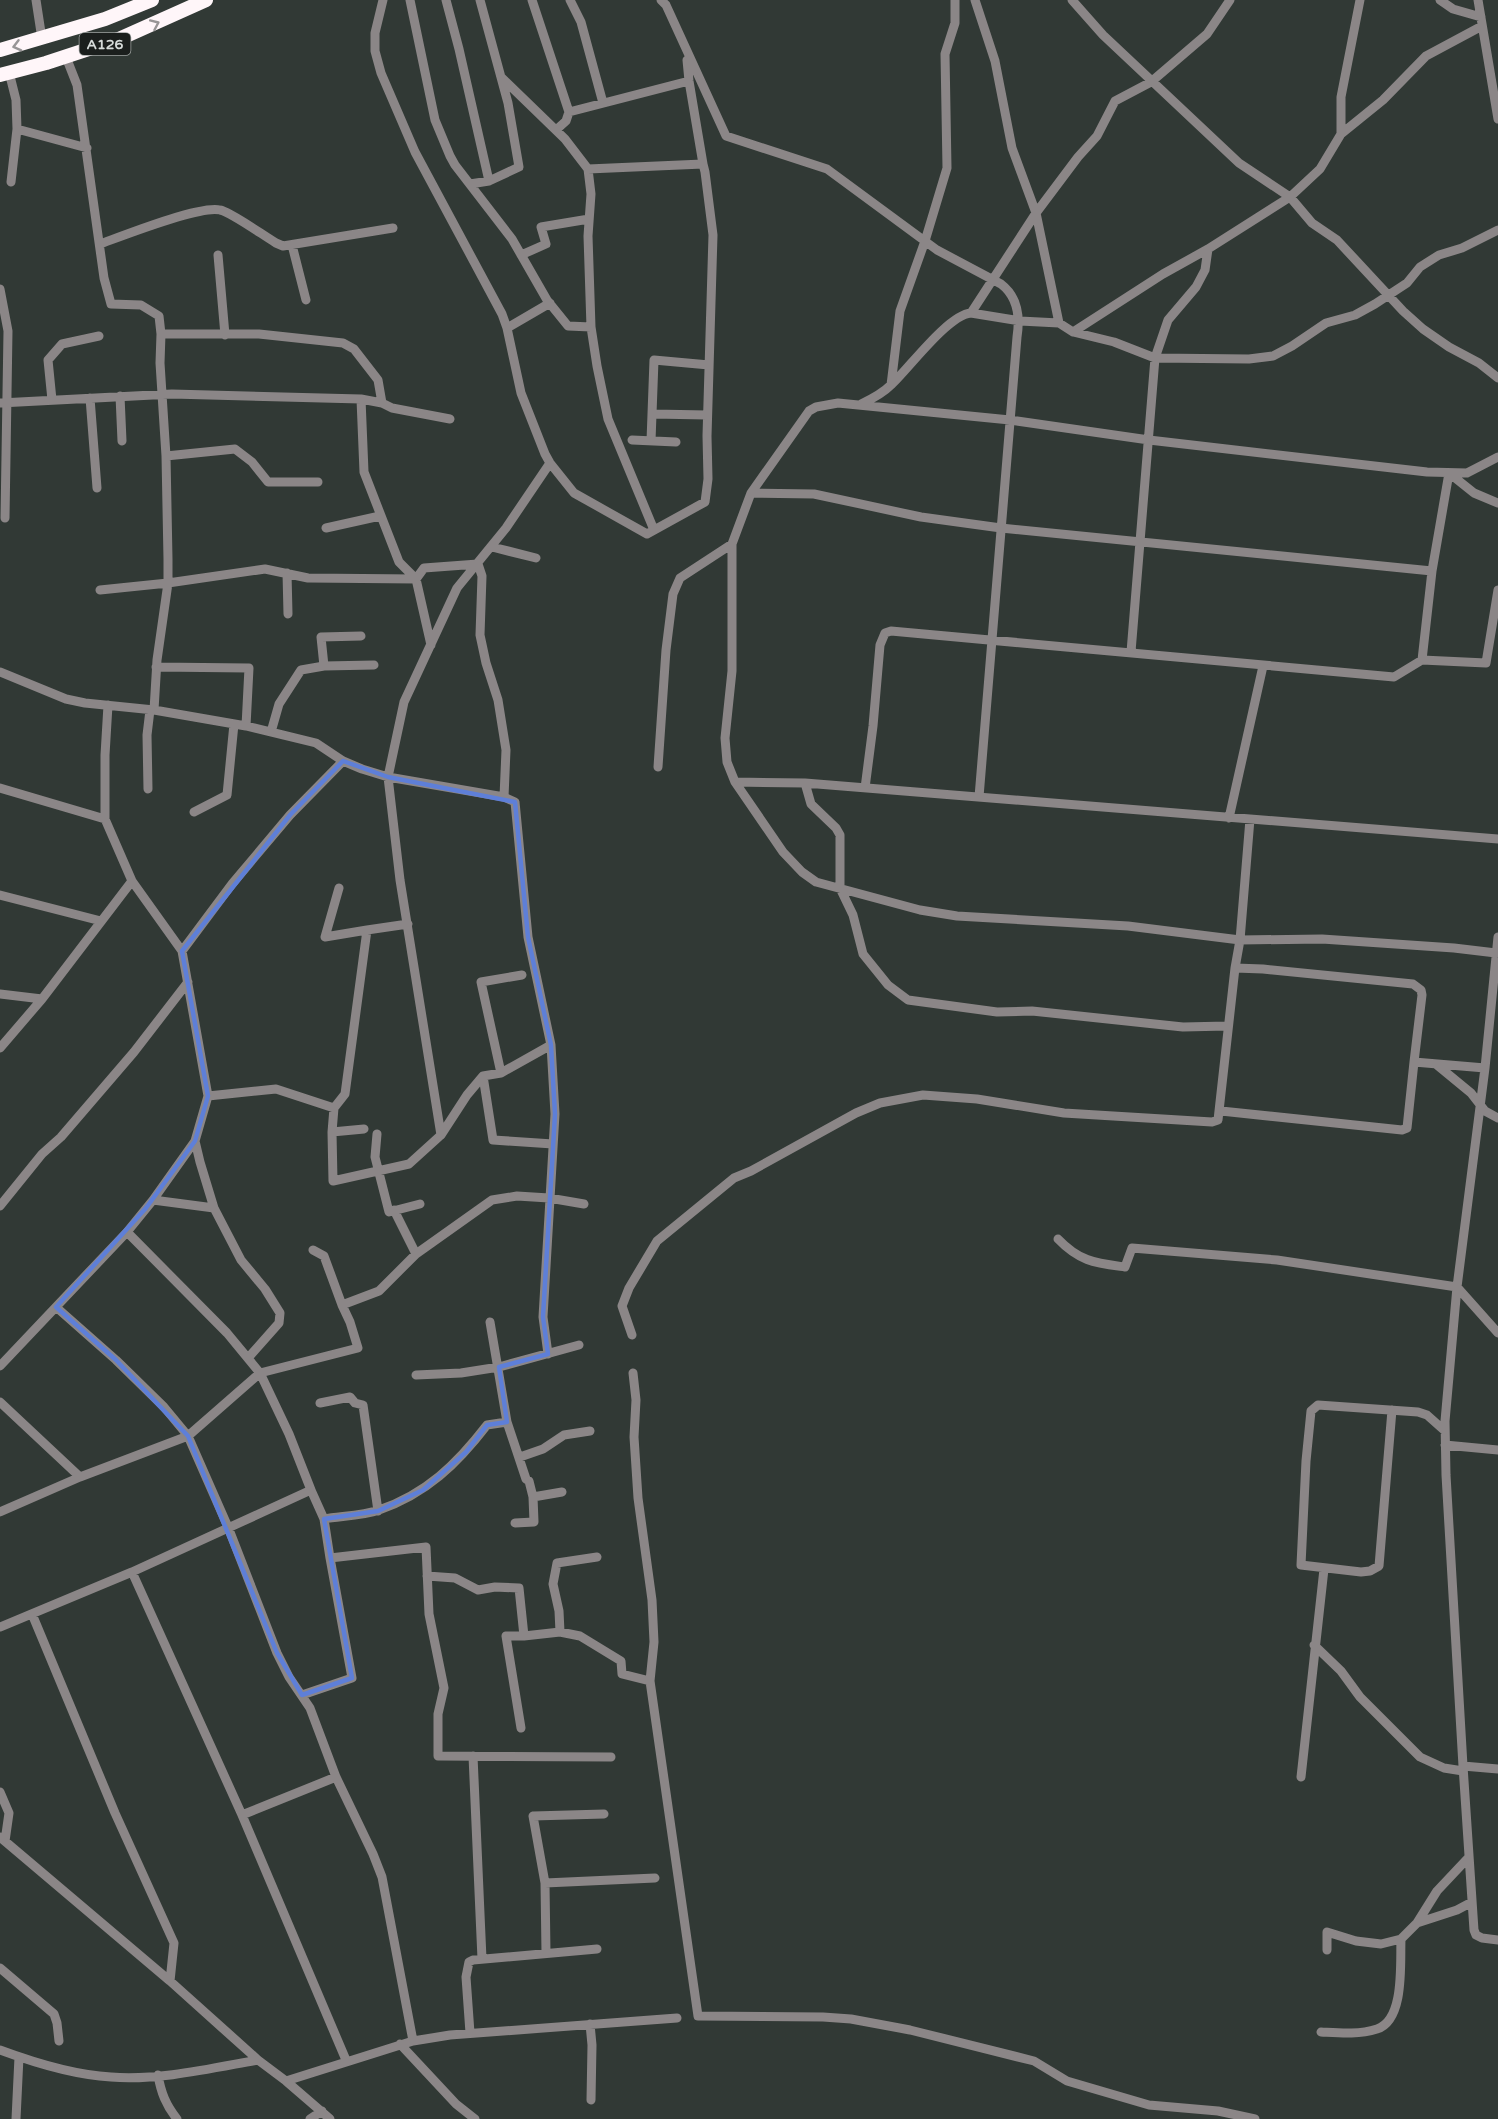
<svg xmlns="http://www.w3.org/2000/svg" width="1498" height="2119" font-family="'Varela Round',sans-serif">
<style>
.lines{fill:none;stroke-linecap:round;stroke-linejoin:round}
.minor{stroke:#8b8687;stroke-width:9}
.highway{stroke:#fff6f9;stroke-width:14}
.oneway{stroke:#989596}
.marked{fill:none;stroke:#5e7fd8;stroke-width:4.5;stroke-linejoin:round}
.labels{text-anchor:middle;stroke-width:6;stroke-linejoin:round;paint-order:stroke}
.shield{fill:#1b1f1d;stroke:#9ea3a1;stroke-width:1.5}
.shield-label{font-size:14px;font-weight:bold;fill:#d6dbd9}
</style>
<rect width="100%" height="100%" fill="#313935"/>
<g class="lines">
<path class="minor" d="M36 0 42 39
M383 0 375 33V51L381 73 415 152 502 314 507 328 521 393 545 454 550 463 574 493 647 534 705 502 708 479 707 436 713 235 705 172 703 164 588 169
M410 0 435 120 450 156 455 165 512 239 547 300 568 326 591 327
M446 0 459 49 489 181
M532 0 569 112 566 121 556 130
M570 0 581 22 603 103
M661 0 666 5 726 136 827 169 937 250 1001 284C1018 297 1020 318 1017 337L979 797
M975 0 995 61 1012 148 1036 213 1059 323
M1072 0 1103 35 1239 163 1290 197 1312 223 1337 240 1403 311 1423 329 1449 347 1479 363 1498 378
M1440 0 1453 9 1481 17
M1478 0 1498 119
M66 57 77 85 104 278 111 304 141 305 159 316 161 334 160 363 166 456 168 559V583L157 660 154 710
M687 60 689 81 703 164
M9 72 16 100 17 129 11 182
M501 77 565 139 588 169 591 194 588 236 591 327 597 366 608 419 654 530
M569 112 689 81
M17 129 87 148
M1341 134 1383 100 1426 56 1482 26
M470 184 489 181 519 167 508 103 480 0
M100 244C122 236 200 205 220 210 231 212 264 236 276 243L283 246 393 228
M292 245 306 300
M1208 249 1290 197 1320 169 1341 134V97L1360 0
M218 255 225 335
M521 255 546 244 541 227 589 219
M0 289 8 331 5 518
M971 313 1036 213 1078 157 1097 136 1115 101 1151 82 1207 34 1230 0
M507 328 550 303
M1073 332 1163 274 1208 249 1205 270 1196 287 1168 320 1155 358 1131 652
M161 334H259L343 343 354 349 378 380 382 403
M891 385 900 311 925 241 947 168 945 54 955 23V0
M120 396 122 441
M90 398 97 488
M361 399 364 472 399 562 416 579 431 645
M52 400 48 360 62 344 99 336
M0 403 172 394 361 399 382 403 392 408 450 419
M861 404C872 399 883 393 892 384 910 367 948 315 971 313L1020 321 1059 323 1073 332 1114 342 1155 358 1249 359 1273 356 1292 346 1326 323 1355 315 1375 304 1407 283 1420 267 1439 255 1462 248 1498 230
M653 414 707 415
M632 440 676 442
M651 441 654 360 709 365
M166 456 235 449 252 462 268 482H318
M1449 473 1474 493 1498 503
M751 493 809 411 816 407 838 403 1010 420 1149 440 1427 472 1467 473 1498 457
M326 528 380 516
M732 544V671L725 738 727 762 735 782 783 852 802 872 816 882 920 910 957 916 1128 926 1240 940 1322 939 1454 948 1496 953
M492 547 536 558
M287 573 288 614
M100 590 168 583 265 569 308 578 416 579 424 568 478 564 482 576 480 635 486 663 498 700 506 750 504 797
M1422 660 1486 663 1498 590
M324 666 321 637 361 636
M156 667 249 668 246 726
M0 672 66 699 85 703 154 710 246 726 316 743 343 761 362 769 388 777 504 797 515 802 528 937 551 1045 555 1114 543 1317 548 1354
M108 705 105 755V819L132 881 182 951 208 1096 195 1141 200 1162 214 1208 241 1260 265 1289 280 1313 279 1323 248 1358
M271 732 279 704 301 670 324 666 374 665
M658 767 666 650 673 594 680 578 732 544 751 493 814 494 921 517 1001 528 1432 571
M735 782 805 783 1498 839
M805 783 811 804 836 828 840 835V888L853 915 863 954 888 985 908 1000 997 1012 1032 1011 1183 1027 1227 1026
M0 788 105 819
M865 788 873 726 880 645 885 633 891 631 1394 677 1422 660 1432 571 1449 473
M148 789 147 735 150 710
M194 812 227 795 234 724
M1229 818 1263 666
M339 888 325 937 367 930
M0 895 101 921
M408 924 367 930 345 1094 334 1108 332 1132 333 1181 409 1164 441 1135 467 1095 483 1076 501 1073 551 1045
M1498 937 1485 1068 1457 1287 1445 1421 1446 1475 1463 1766 1474 1930 1476 1935 1482 1938 1498 1940
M182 951 232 884 290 815 343 761
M1235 968 1240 940 1250 819
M0 994 42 999
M0 1048 42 999 132 881
M1437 1065 1471 1093 1485 1111 1498 1118
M501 1073 481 982 522 975
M483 1076 493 1140 553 1144
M208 1096 276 1089 334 1108
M1221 1111 1402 1130 1407 1128 1414 1062
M332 1132 364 1129
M377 1134 375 1157 389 1212 420 1204
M441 1135 400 880 388 777 404 702 457 588 506 528 550 463
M153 1200 214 1208
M0 1206 42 1154 61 1137 134 1052 188 982
M394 1210 416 1254
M127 1232 227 1333 260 1373 289 1434 311 1490
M1058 1239C1080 1262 1096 1263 1125 1267L1132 1248 1277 1260 1457 1287 1498 1333
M313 1250 324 1256 342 1305
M56 1307 116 1360 164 1407 188 1436 228 1527 277 1653 289 1677 310 1708 336 1777 373 1854 382 1877 413 2041
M490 1322 507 1422 526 1479 529 1481 533 1497 534 1522 515 1523
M632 1335 622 1306 629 1288 657 1241 734 1178 751 1171 856 1113 880 1103 923 1095 977 1099 1064 1113 1212 1122 1218 1120 1235 968 1263 969 1413 984 1421 990 1422 995 1414 1062 1485 1068
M0 1366 127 1232 153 1200 195 1141
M633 1373 636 1400 634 1437 638 1498 652 1600 654 1642 650 1681 698 2016 823 2017 851 2019 910 2030 1034 2061 1067 2081 1149 2105 1218 2111 1255 2119
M416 1375 461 1373 499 1367 579 1345
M0 1402 80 1477
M320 1403 350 1397 355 1403 363 1405 378 1511
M1392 1410 1379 1566 1370 1571 1361 1572 1301 1565 1306 1461 1311 1411 1318 1405 1418 1412 1427 1415 1445 1431
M1445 1445 1498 1450
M520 1457 543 1449 564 1435 590 1431
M533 1497 562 1492
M0 1512 80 1477 188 1436 260 1373 358 1348 350 1322 342 1305 379 1291 416 1254 492 1200 517 1196 549 1198 584 1204
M324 1519C341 1516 362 1516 379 1510 426 1494 457 1464 487 1425L507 1422
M132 1572 242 1815 346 2060
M427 1576 455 1578 478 1590 495 1587 519 1588 524 1636 560 1632 580 1636 621 1661 622 1674 650 1681
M32 1614 115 1813 174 1943 170 1981
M0 1627 132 1572 311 1490 324 1519 330 1558 426 1547 429 1614 444 1688 438 1714V1756L611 1757
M560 1632 559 1611 553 1584 557 1563 597 1557
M1314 1645 1341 1671 1360 1697 1420 1757 1444 1768 1463 1771
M302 1695 352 1678 330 1558
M521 1728 506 1636H524
M473 1756 482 1959
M1463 1766 1498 1769
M1301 1777 1324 1569
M0 1792 9 1813 5 1841
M242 1815 336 1777
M0 1837 170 1981 258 2060 286 2081 330 2119
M545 1883 655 1878
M1417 1923 1437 1891 1469 1857
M1327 1950V1932L1356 1941 1381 1944 1401 1939
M546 1953 545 1883 533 1816 604 1814
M0 1968 54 2014 57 2023 59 2041
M590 2024 592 2045 591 2100
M1321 2032C1339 2033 1358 2035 1377 2029 1405 2020 1400 1963 1401 1939L1417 1923 1457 1910 1472 1902
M470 2033 466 1977 469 1962 473 1960 597 1949
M400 2044 456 2104 475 2119
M0 2050C35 2063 74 2075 111 2077 157 2081 213 2068 258 2060
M158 2075C161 2093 166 2105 177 2119
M286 2081 413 2041 450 2035 677 2018
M16 2119 19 2057
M310 2119 322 2111"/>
<path class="highway" d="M0 50 105 19 152 0
M0 75 46 63 119 39 206 0"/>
</g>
<defs><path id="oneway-chevron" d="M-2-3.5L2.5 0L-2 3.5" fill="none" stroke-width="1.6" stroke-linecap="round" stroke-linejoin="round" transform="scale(1.5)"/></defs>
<g class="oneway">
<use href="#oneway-chevron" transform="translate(155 24) rotate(-24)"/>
<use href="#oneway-chevron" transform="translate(17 46) rotate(165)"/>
</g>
<path class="marked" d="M343 761 388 777 515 802 528 937 551 1045 555 1114 543 1317 548 1354 499 1367 507 1422 487 1425 466 1452 423 1490 378 1511 324 1519 352 1678 302 1695 277 1653 188 1436 116 1360 56 1307 146 1208 195 1141 208 1096 182 951 290 815Z"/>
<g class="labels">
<rect class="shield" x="79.5" y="33" width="51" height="22" rx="4.5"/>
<g class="shield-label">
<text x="105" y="49">A126</text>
</g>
</g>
</svg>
